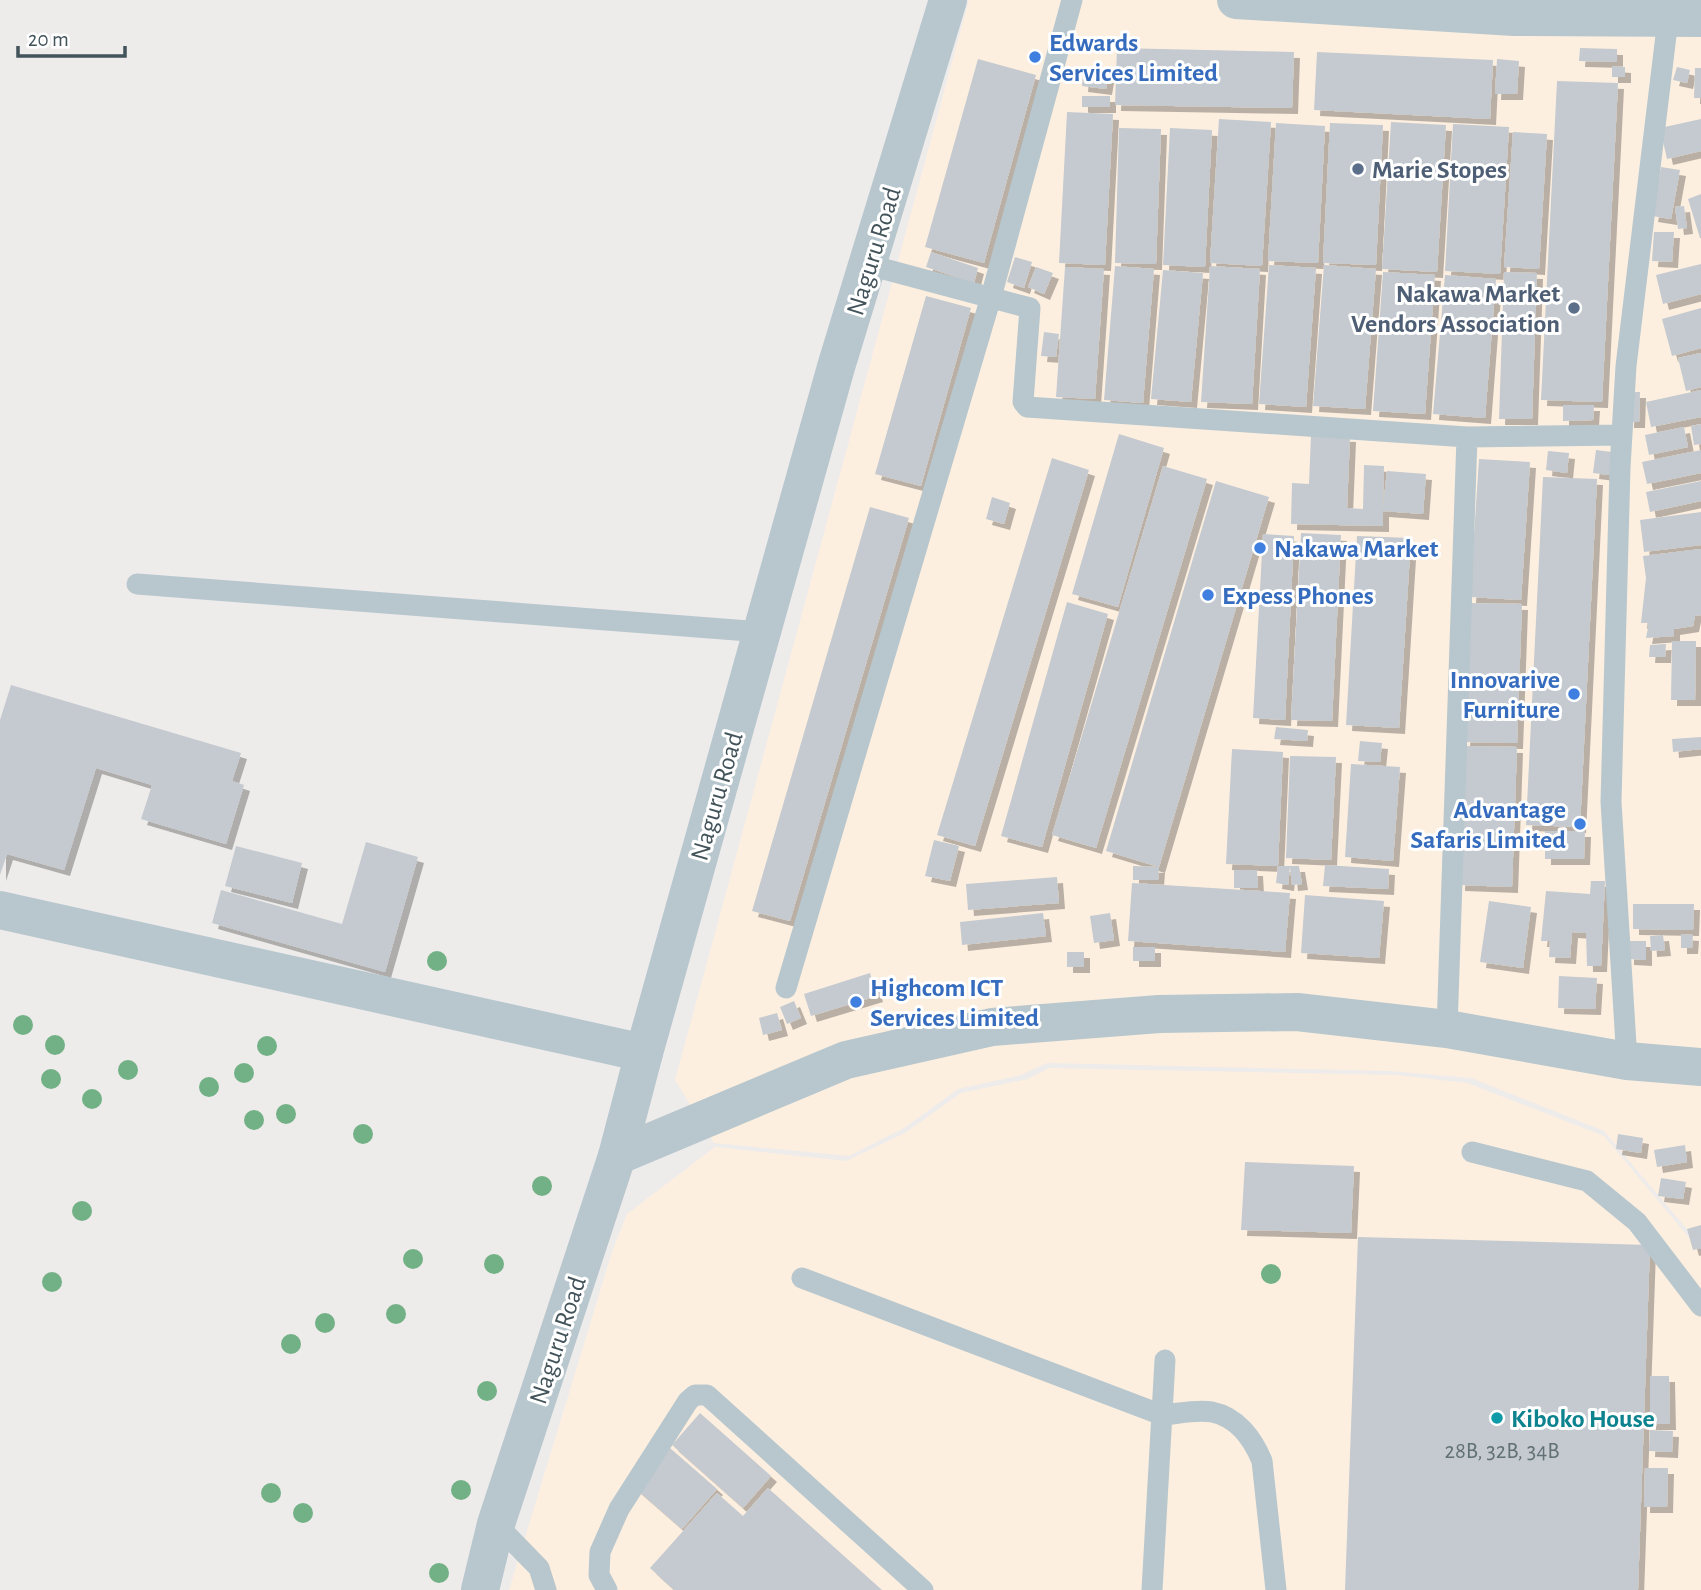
<svg xmlns="http://www.w3.org/2000/svg" width="1701" height="1590" font-family="'Alegreya Sans',sans-serif">
<style>
.commercial{fill:#fdefe0}
.building{fill:#c4cacf;filter:url(#shadow)}
.lines{fill:none;stroke-linecap:round;stroke-linejoin:round}
.service{stroke:#b7c7cd;stroke-width:21}
.minor{stroke:#b7c7cd;stroke-width:38}
.tertiary{stroke:#b7c7cd;stroke-width:38}
.tree{fill:#72b185}
.shop-dot{fill:#3f7fe0;stroke:#fff;stroke-width:2.5}
.service-dot{fill:#5c6f8a;stroke:#fff;stroke-width:2.5}
.culture-dot{fill:#0f9aa8;stroke:#fff;stroke-width:2.5}
.labels{text-anchor:middle;stroke-width:6;stroke-linejoin:round;paint-order:stroke}
.number-label{font-size:23px;fill:#627177}
.shop-label{font-size:26px;font-weight:bold;fill:#366cbe;stroke:#fff;text-anchor:start}
.service-label{font-size:26px;font-weight:bold;fill:#4e5e75;stroke:#fff;text-anchor:start}
.street-label{font-size:26px;fill:#42535a;stroke:#fff}
.culture-label{font-size:26px;font-weight:bold;fill:#0d838f;stroke:#fff;text-anchor:start}
</style>
<defs>
<filter id="shadow"><feDropShadow dx="6" dy="6" stdDeviation="0" flood-color="#0004"/></filter>
</defs>
<rect width="100%" height="100%" fill="#eeebeb"/>
<path class="commercial" d="M969 0H1701V1246L1604 1131 1471 1078 1390 1071 1047 1063 1021 1075 958 1089 904 1128 849 1156 714 1143 675 1080Z
M1049 1068 1397 1075 1467 1083 1604 1136 1701 1252V1590H509L612 1252 627 1214 715 1147 846 1161 905 1133 961 1093 1028 1079Z"/>
<path class="building" d="M1117 48 1294 52 1292 108 1115 105Z
M1580 48 1617 49V62L1579 61Z
M1317 52 1493 60 1490 119 1314 110Z
M978 59 1036 75 984 263 925 247Z
M1497 59 1519 61 1517 94H1495Z
M1612 66 1625 67V77H1612Z
M1677 67 1690 70 1687 83 1673 80Z
M1695 68H1701V98H1694Z
M1083 74 1108 77 1106 89 1082 86Z
M1557 81 1618 83 1602 402 1541 400Z
M1082 96H1110V107H1082Z
M1067 112 1113 114 1105 265 1059 263Z
M1219 119 1271 122 1262 266 1210 263Z
M1701 119V151L1667 159 1660 128Z
M1391 122 1446 125 1437 272 1382 269Z
M1276 123 1325 126 1318 263 1268 261Z
M1330 123 1383 125 1376 265 1323 263Z
M1453 124 1509 127 1500 274 1445 271Z
M1119 128 1161 129 1156 264 1115 263Z
M1170 128 1212 130 1205 267 1163 265Z
M1513 132 1547 134 1539 269 1504 267Z
M1661 167 1680 170 1671 219 1652 216Z
M1701 194V238H1700L1688 199Z
M1684 206 1687 228 1678 229 1675 207Z
M1654 232H1674L1672 262 1652 261Z
M931 252 978 268 974 283 926 267Z
M1015 257 1032 262 1024 288 1007 282Z
M1701 264V294L1663 304 1656 275Z
M1269 265 1316 268 1306 407 1259 404Z
M1324 265 1376 269 1365 409 1313 406Z
M1115 266 1154 269 1143 403 1104 400Z
M1210 266 1260 269 1252 404 1201 402Z
M1036 267 1053 273 1044 294 1028 287Z
M1065 267 1104 269 1095 399 1056 397Z
M1163 270 1203 273 1191 402 1151 399Z
M1383 272 1435 275 1425 414 1373 411Z
M1504 272 1537 273 1532 419H1499Z
M1445 275 1496 279 1485 418 1433 414Z
M926 296 971 308 921 486 875 474Z
M1701 308V348L1672 356 1662 319Z
M1044 332 1059 334 1056 357 1041 356Z
M1701 353V387L1686 391 1678 358Z
M1701 390V417L1651 427 1646 402Z
M1629 392H1640L1639 422H1628Z
M1563 405H1594L1593 420 1563 421Z
M1701 424V444L1694 445 1691 426Z
M1684 427 1688 447 1649 455 1645 435Z
M1119 434 1164 448 1118 607 1072 594Z
M1311 435 1350 436 1347 508 1363 509 1364 465 1384 466 1383 507 1387 471 1426 474 1423 514 1383 511V526L1291 524 1292 483 1309 484Z
M1596 450 1612 452 1609 475 1593 473Z
M1701 450V473L1647 484 1642 462Z
M1548 451 1569 453 1567 473 1546 470Z
M1052 458 1089 470 975 846 937 835Z
M1479 459 1530 462 1521 600 1470 597Z
M1163 466 1207 479 1096 848 1052 835Z
M1543 477 1597 479 1580 827 1526 825Z
M1216 481 1269 497 1159 867 1106 851Z
M1701 481V501L1650 512 1646 492Z
M992 497 1010 503 1004 524 986 519Z
M870 507 909 518 790 921 752 911Z
M1701 512V545L1644 552 1640 520Z
M1301 533 1341 535 1332 721 1291 720Z
M1263 534 1294 536 1285 720 1253 718Z
M1357 536 1411 538 1399 728 1346 725Z
M1701 549V615L1695 616 1693 626 1674 629V636L1646 638 1649 623H1641L1646 578 1643 556Z
M1067 602 1108 614 1042 847 1001 836Z
M1469 603 1522 604 1517 743 1464 742Z
M1672 641H1696L1695 700H1671Z
M1666 644 1665 657H1649L1650 645Z
M11 685 241 753 232 781 244 785 226 844 141 819 152 785 96 768 64 870 7 854 0 875V720Z
M1276 727 1308 730 1307 741 1274 739Z
M1701 737V749L1673 752 1672 739Z
M1360 741 1382 743 1380 762 1358 761Z
M1464 746 1517 747 1512 887 1459 885Z
M1232 749 1283 752 1278 866 1226 864Z
M1290 756 1336 757 1331 860 1286 858Z
M1351 764 1400 767 1393 861 1345 857Z
M1545 831H1585L1584 859H1545Z
M934 840 959 846 950 881 925 876Z
M366 842 418 857 385 972 212 923 221 890 342 924Z
M236 846 302 863 292 903 225 886Z
M1325 865 1389 869 1388 889 1323 886Z
M1133 866 1159 867 1158 880H1133Z
M1278 866H1299L1302 884 1292 885 1290 867 1288 885 1276 883Z
M1234 870H1257L1258 888H1234Z
M1057 877 1059 903 968 910 966 884Z
M1591 881H1605L1601 966H1587L1586 933 1572 932 1570 958 1549 957 1550 941H1541L1546 891 1590 894Z
M1132 883 1290 893 1285 952 1128 941Z
M1305 895 1384 901 1379 958 1301 953Z
M1489 901 1531 907 1523 968 1480 962Z
M1633 904H1694L1693 930 1633 929Z
M1043 913 1046 936 962 945 960 922Z
M1110 913 1114 940 1094 943 1090 916Z
M1681 934 1693 935 1692 948H1681Z
M1663 935 1665 950 1651 951 1650 936Z
M1628 941H1646V960L1628 959Z
M1133 947H1155V961H1133Z
M1067 952H1084V967H1067Z
M870 973 877 996 811 1016 804 994Z
M1559 976 1597 978 1595 1009 1558 1008Z
M794 1001 801 1018 787 1024 780 1007Z
M777 1013 782 1030 763 1035 759 1018Z
M1618 1134 1643 1138 1641 1153 1616 1149Z
M1685 1145 1687 1162 1657 1167 1654 1150Z
M1245 1162 1354 1166 1351 1233 1241 1230Z
M1661 1178 1686 1182 1683 1199 1658 1196Z
M1701 1225V1248L1693 1250 1687 1229Z
M1358 1237 1650 1245 1638 1590H1345Z
M1650 1376H1669L1670 1424H1650Z
M700 1413 771 1476 743 1508 672 1445Z
M1650 1430 1673 1431 1672 1452 1649 1451Z
M670 1448 717 1489 682 1529 635 1488Z
M1645 1468H1668L1667 1507H1644Z
M768 1488 882 1590H674L650 1568 717 1493 743 1516Z"/>
<g class="lines">
<path class="service" d="M869 265 1030 308 1023 402 1027 407 1467 437
M137 584 762 632
M786 988 991 297 1072 0
M1447 1029 1467 437 1622 435
M1627 1061 1611 802 1620 468 1626 366 1668 19
M1472 1152 1587 1181 1637 1222 1701 1306
M802 1278 1162 1415C1177 1414 1197 1409 1212 1412 1237 1417 1253 1439 1262 1461L1276 1590
M496 1524 539 1568 546 1590
M607 1590 599 1575 600 1552 619 1509 688 1401 695 1395H707L923 1590
M1152 1590 1165 1360"/>
<path class="minor" d="M1236 0 1514 17 1701 18
M0 910 644 1053
M617 1156 846 1060 992 1027 1159 1014 1297 1012 1447 1029 1627 1061 1701 1067"/>
<path class="tertiary" d="M480 1590 496 1524 617 1156 644 1053 836 367 948 0"/>
</g>
<g class="tree">
<circle cx="437" cy="961" r="10"/>
<circle cx="23" cy="1025" r="10"/>
<circle cx="55" cy="1045" r="10"/>
<circle cx="267" cy="1046" r="10"/>
<circle cx="128" cy="1070" r="10"/>
<circle cx="244" cy="1073" r="10"/>
<circle cx="51" cy="1079" r="10"/>
<circle cx="209" cy="1087" r="10"/>
<circle cx="92" cy="1099" r="10"/>
<circle cx="286" cy="1114" r="10"/>
<circle cx="254" cy="1120" r="10"/>
<circle cx="363" cy="1134" r="10"/>
<circle cx="542" cy="1186" r="10"/>
<circle cx="82" cy="1211" r="10"/>
<circle cx="413" cy="1259" r="10"/>
<circle cx="494" cy="1264" r="10"/>
<circle cx="1271" cy="1274" r="10"/>
<circle cx="52" cy="1282" r="10"/>
<circle cx="396" cy="1314" r="10"/>
<circle cx="325" cy="1323" r="10"/>
<circle cx="291" cy="1344" r="10"/>
<circle cx="487" cy="1391" r="10"/>
<circle cx="461" cy="1490" r="10"/>
<circle cx="271" cy="1493" r="10"/>
<circle cx="303" cy="1513" r="10"/>
<circle cx="439" cy="1573" r="10"/>
</g>
<g class="shop-dot">
<circle cx="1035" cy="57" r="7"/>
<circle cx="1260" cy="548" r="7"/>
<circle cx="1208" cy="595" r="7"/>
<circle cx="1574" cy="694" r="7"/>
<circle cx="1580" cy="824" r="7"/>
<circle cx="856" cy="1002" r="7"/>
</g>
<g class="service-dot">
<circle cx="1358" cy="169" r="7"/>
<circle cx="1574" cy="308" r="7"/>
</g>
<circle class="culture-dot" cx="1497" cy="1418" r="7"/>
<g class="labels">
<g class="number-label">
<text x="1502" y="1458">28B, 32B, 34B</text>
</g>
<g class="shop-label">
<text x="1049" y="51">Edwards<tspan x="1049" dy="30">Services Limited</tspan></text>
<text x="1274" y="557">Nakawa Market</text>
<text x="1222" y="604">Expess Phones</text>
<text x="1560" y="688" text-anchor="end">Innovarive<tspan x="1560" dy="30">Furniture</tspan></text>
<text x="1566" y="818" text-anchor="end">Advantage<tspan x="1566" dy="30">Safaris Limited</tspan></text>
<text x="870" y="996">Highcom ICT<tspan x="870" dy="30">Services Limited</tspan></text>
</g>
<g class="service-label">
<text x="1372" y="178">Marie Stopes</text>
<text x="1560" y="302" text-anchor="end">Nakawa Market<tspan x="1560" dy="30">Vendors Association</tspan></text>
</g>
<g class="street-label">
<text transform="translate(873 251) rotate(-73)" y="9">Naguru Road</text>
<text transform="translate(716 796) rotate(-74)" y="9">Naguru Road</text>
<text transform="translate(557 1340) rotate(-72)" y="9">Naguru Road</text>
</g>
<g class="culture-label">
<text x="1511" y="1427">Kiboko House</text>
</g>
</g>
<path d="M18 46v10h107v-10" fill="none" stroke="#42535a" stroke-width="3.5"/>
<text x="28" y="46" font-size="21" fill="#42535a" stroke="#ffffff" stroke-width="5" paint-order="stroke">20 m</text>
</svg>
